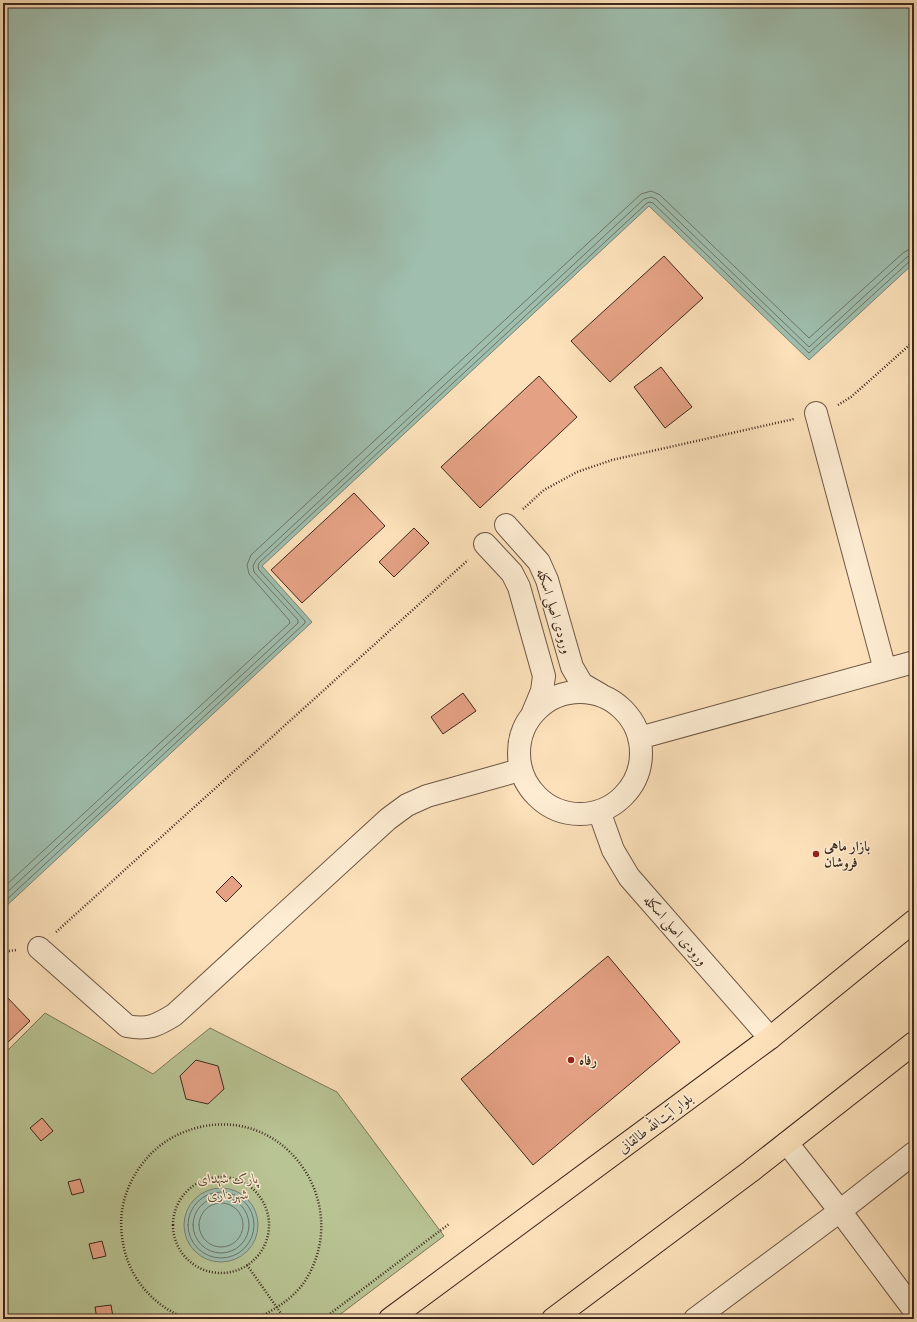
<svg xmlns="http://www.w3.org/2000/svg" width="917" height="1322" font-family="'IM FELL French Canon',Amiri,serif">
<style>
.green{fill:#b9c494;stroke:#7b7659}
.water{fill:#9fbeae;stroke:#788274}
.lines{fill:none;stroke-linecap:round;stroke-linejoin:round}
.shore{stroke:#6e7466;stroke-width:1}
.building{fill:#e4a184;stroke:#3d291e}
.minor-casing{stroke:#6d5745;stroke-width:24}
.major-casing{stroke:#3d291e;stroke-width:24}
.path{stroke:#3d291e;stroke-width:2.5;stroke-dasharray:1 2;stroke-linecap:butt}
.minor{stroke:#fdecd2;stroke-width:22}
.major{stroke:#fce1ba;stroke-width:22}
.poi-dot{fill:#8f2418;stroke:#fdecd2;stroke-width:1.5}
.labels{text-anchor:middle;stroke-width:3;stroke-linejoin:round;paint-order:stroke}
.street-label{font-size:14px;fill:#3d291e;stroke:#fdecd2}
.poi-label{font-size:14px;font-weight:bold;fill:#3d291e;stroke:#fdecd2;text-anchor:start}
.park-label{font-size:14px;font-style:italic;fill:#5c503c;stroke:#fdecd2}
</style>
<rect width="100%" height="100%" fill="#fce1ba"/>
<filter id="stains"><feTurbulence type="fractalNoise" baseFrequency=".005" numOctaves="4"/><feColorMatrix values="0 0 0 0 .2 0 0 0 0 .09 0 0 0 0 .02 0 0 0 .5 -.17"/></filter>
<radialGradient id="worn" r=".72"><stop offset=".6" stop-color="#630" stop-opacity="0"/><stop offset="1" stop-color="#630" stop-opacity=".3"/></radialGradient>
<path class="green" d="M45 1013 153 1074 210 1028 337 1092 444 1236 334 1319H3V1055Z"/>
<path class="water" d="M3 3H914V263L809 360 649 206 262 566 312 622 3 909Z
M184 1225a37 37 0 1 1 74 0a37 37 0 1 1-74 0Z"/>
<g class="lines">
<path class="shore" d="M3 888 290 623 289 620 249 574 247 565 251 555 641 194 651 191 660 195 809 338 903 253 908 250 914 249
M3 896 298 623V620L254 572 253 566 256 560 644 199 651 197 656 199 809 347 907 257 914 255
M3 903 305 623V621L259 570 258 567 259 563 647 203 650 202 653 203 809 353 910 261 914 260
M188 1225a33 33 0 1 1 66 0a33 33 0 1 1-66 0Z
M193 1225a28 28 0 1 1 56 0a28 28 0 1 1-56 0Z
M199 1225a22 22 0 1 1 44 0a22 22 0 1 1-44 0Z"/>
</g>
<path class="building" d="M664 256 703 298 610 382 571 341Z
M661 367 692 407 665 428 634 387Z
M539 376 577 417 480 508 441 467Z
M354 493 385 526 302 603 271 570Z
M414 528 429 543 394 577 379 562Z
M463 693 476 711 443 734 431 717Z
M232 876 242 886 226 902 216 892Z
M608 956 680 1042 533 1165 461 1079Z
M3 993 30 1021 3 1047Z
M196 1060 218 1066 224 1089 208 1104 186 1099 180 1076Z
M42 1118 53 1131 41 1141 30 1128Z
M80 1179 84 1192 72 1195 68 1182Z
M102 1241 106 1256 93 1259 89 1244Z
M111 1305 113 1317 97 1319 95 1307Z"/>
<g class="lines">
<defs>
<path id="minor" d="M816 413 885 670
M506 525 539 562 547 580 572 667 582 684 601 695
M485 544 512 573 519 587 544 676 542 691 532 715
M519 753a61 61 0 1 1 122 0a61 61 0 1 1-122 0Z
M639 738 914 662
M599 811 613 850 629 877 770 1038
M39 948 127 1026C148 1030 156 1026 174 1015L388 819 407 805 427 796 520 770
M787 1143 840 1211 914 1310
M695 1319 840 1211 914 1153"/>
<path id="major" d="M390 1319 770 1038 914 921
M553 1319 751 1171 914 1043"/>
</defs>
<use href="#minor" class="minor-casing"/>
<use href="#major" class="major-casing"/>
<path class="path" d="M838 405 851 397 914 341
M523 509 544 490 577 472 612 460 794 419
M56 932 468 560
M3 952 16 950
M173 1225a48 48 0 1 1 96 0a48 48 0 1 1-96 0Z
M247 1265 285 1319
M187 1319C151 1305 126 1275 122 1236 118 1207 128 1180 147 1158 161 1142 179 1132 200 1127 288 1107 353 1206 305 1281 293 1299 275 1309 256 1319
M323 1319 449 1224"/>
<use href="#minor" class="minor"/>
<use href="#major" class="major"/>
</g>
<g class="poi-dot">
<circle cx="816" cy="854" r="4"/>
<circle cx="571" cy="1060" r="4"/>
</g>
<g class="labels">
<g class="street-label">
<text transform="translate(555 611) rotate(73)" y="5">ورودی اصلی اسکله</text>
<text transform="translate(676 930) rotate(49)" y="5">ورودی اصلی اسکله</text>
<text transform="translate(655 1123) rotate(-37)" y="5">بلوار آیت‌الله طالقانی</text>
</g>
<g class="poi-label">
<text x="824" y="851">بازار ماهی<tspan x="824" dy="16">فروشان</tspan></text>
<text x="579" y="1065">رفاه</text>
</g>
<g class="park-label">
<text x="228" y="1183">پارک شهدای<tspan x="228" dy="16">شهرداری</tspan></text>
</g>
</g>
<rect width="917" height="1322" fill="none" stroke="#fce1ba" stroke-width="16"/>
<rect x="4" y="4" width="909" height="1314" fill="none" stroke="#3d291e" stroke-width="2"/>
<rect x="8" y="8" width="901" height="1306" fill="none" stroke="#3d291e"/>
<rect width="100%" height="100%" filter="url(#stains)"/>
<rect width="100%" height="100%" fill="url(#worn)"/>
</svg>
